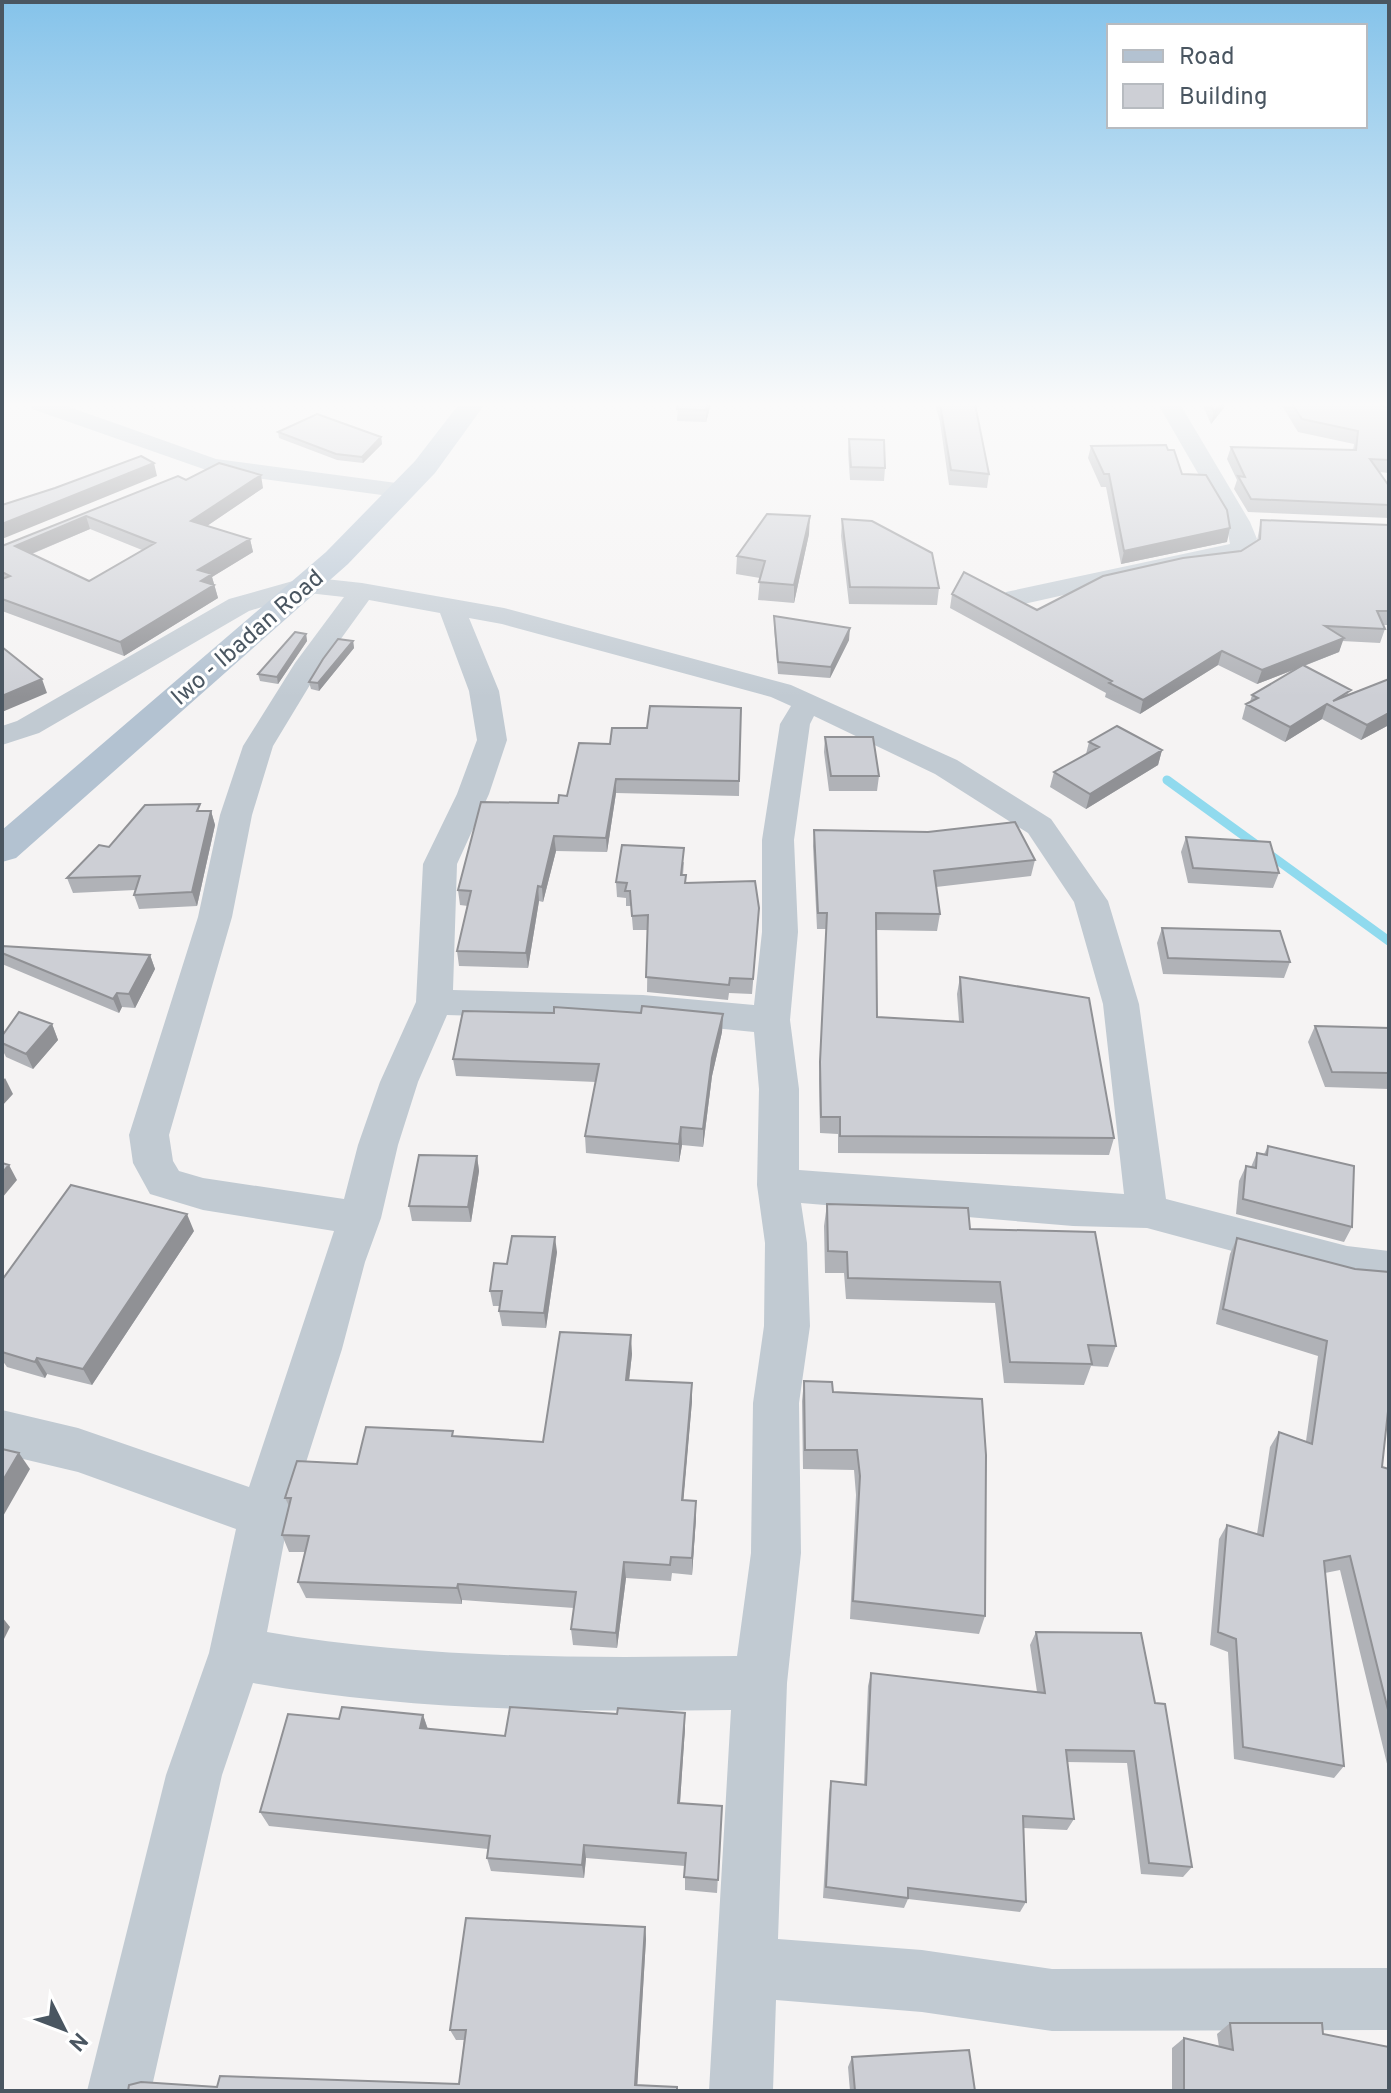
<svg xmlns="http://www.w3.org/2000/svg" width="1391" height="2093" font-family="Overpass,sans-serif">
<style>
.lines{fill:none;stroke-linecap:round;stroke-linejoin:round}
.stream{stroke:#90daee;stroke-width:9}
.street{fill:#c1cad2;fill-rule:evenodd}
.primary{fill:#b3c2d1;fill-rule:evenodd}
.wall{fill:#b0b2b7;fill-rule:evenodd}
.shaded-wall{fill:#909195}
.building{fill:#cdcfd5;stroke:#909195;stroke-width:2;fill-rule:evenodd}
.labels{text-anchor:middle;stroke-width:6;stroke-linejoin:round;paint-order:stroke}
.far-street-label{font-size:24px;fill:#4a5661;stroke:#fff}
</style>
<rect width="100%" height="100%" fill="#f5f3f3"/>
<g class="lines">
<path class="stream" d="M1167 780 1389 941"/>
<path class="street" d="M29 404H61L216 459 404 484 412 486 416 491 412 496 404 498 212 472 32 409Z
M1158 404H1180L1250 522 1257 539 1251 553 1228 562 1180 569 1015 606 1006 604 1002 598 1006 592 1230 544 1226 522Z
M1371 404H1389V419L1381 417Z
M307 577 362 583 504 608 791 685 957 760 1051 819 1108 901 1139 1004 1166 1199 1347 1246 1389 1251V1287L1347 1282 1147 1228 1073 1226 801 1203 807 1243 810 1326 799 1403 801 1553 787 1683 778 1939 922 1950 1052 1969 1389 1968V2030L1052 2031 922 2012 776 2000 773 2091H709L731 1710C571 1712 411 1711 253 1683L222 1775 151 2091H87L166 1775 209 1653 236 1529 78 1472 2 1454V1410L78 1428 249 1487 334 1231 203 1210 150 1194 133 1163 129 1135 198 917 220 815 243 746 295 663 344 597 308 593 249 611 39 733 2 745V726L17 721 229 599ZM369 600 440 613 469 691 477 740 457 794 423 864 416 1002 380 1082 358 1145 344 1199 203 1178 179 1171 173 1161 169 1135 232 917 252 815 273 746 322 665ZM469 618 502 624 771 697 791 706 780 724 762 840V932L754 1005 643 995 453 990 457 864 489 794 507 740 499 691ZM814 716 935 774 1028 833 1074 902 1103 1004 1124 1194 799 1170V1089L790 1020 798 932 794 840 810 724ZM447 1015 643 1021 754 1032 759 1089 757 1185 765 1243 764 1326 753 1403 751 1553 737 1656C580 1658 422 1659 267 1632L289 1516 342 1349 365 1262 381 1218 398 1145 418 1082Z"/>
<path class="primary" d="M459 404H485L435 473 348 564 16 858 2 862V830L326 552 415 461Z"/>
</g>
<path class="wall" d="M678 404H711L706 422 677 421Z
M930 404H975L989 474 987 488 949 485 940 422 935 404Z
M1202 404H1227L1211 424Z
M1281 404H1381L1383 406 1389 408V473L1379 472 1389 486V518L1248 512 1234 489 1237 480 1227 459 1231 447 1353 450 1354 444 1298 432Z
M278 432 381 437 382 444 363 463 337 460 279 438Z
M849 439 885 468 884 481 850 480 848 452Z
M1091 446 1168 450 1182 474 1227 542 1121 564 1106 487H1101L1088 458Z
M186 480 263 488 207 526 250 539 253 552 212 577 218 598 124 656 2 611V546ZM90 529 142 550 89 581 32 554Z
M842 519 939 588 937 605 849 604 841 536Z
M1261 520 1389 525V625H1384L1385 629 1380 643 1342 641 1339 652 1304 666 1349 694 1389 679V729L1387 726 1361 740 1322 719 1285 742 1242 719 1246 704 1250 702 1252 695 1296 669 1257 684 1218 665 1140 714 1105 697 1106 693 950 608 952 594 1037 610 1241 551 1257 541Z
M809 534 794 603 758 600 760 578 736 574 737 556Z
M774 616 849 640 830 678 778 674 774 627Z
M306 634 307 641 278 684 260 681 258 674Z
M353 641 354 648 319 691 311 689 309 682Z
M741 708 739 796 616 793 607 852 556 851 543 902 539 901 528 968 459 966 457 951 468 906 460 905 458 890 567 796 610 744 647 728Z
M825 737 879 776 877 791H829L824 752Z
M1089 742 1162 750 1158 765 1086 809 1050 787 1054 772 1086 754Z
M202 811H211L215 825 197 906 139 909 134 895 135 890 73 893 67 878 109 847Z
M814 830 1035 860 1031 876 936 887 940 914 937 931 877 930V1017L959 1021 957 994 960 977 1114 1138 1109 1155 838 1153V1134L820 1133 819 1079 826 929H817L813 846Z
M1186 837 1279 873 1273 888 1188 883 1181 852Z
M684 862 683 875 686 883 758 923 752 994 729 993 728 1000 647 992 648 930H633L631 906H626V898L617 897 616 882Z
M1162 928 1290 962 1284 978 1163 974 1157 943Z
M2 946 150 955 155 969 135 1008 122 1007 119 1013 2 964Z
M554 1013 723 1014 722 1032 712 1076 703 1147 682 1145 679 1162 586 1153 585 1136 596 1082 456 1076 453 1059Z
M52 1024 58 1040 33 1069 6 1057 2 1049V1036Z
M1315 1026 1389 1028V1089L1325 1087 1308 1042Z
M1268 1146 1352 1227 1344 1242 1236 1214 1239 1181 1246 1166 1251 1167 1257 1153 1264 1154Z
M477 1156 479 1171 471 1222 412 1221 409 1206Z
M827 1204 970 1229 1116 1346 1108 1367 1091 1366 1084 1385 1004 1383 995 1303 846 1299 844 1273H825L824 1226Z
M194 1231 92 1385 47 1374 45 1378 7 1367 2 1360V1280Z
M1237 1238 1355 1269 1382 1467 1389 1469V1772L1340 1570 1325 1573 1344 1766 1334 1778 1234 1759 1228 1652 1210 1645 1219 1539 1227 1525 1257 1534 1270 1447 1279 1432 1306 1441 1318 1356 1216 1324 1230 1254Z
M557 1252 546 1328 502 1326 499 1311 500 1306H493L490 1291Z
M632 1354 629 1380 692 1401 683 1500 696 1518 692 1575 672 1573 671 1581 626 1578 617 1648 573 1645 571 1629 574 1608 462 1600V1604L306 1598 298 1582 306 1552H289L282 1535 289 1506 285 1498 454 1436 543 1442Z
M804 1381 833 1392 985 1616 979 1634 850 1619 856 1495 854 1470 803 1469 802 1401Z
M1036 1632 1155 1703 1192 1867 1183 1877 1141 1874 1127 1763 1067 1762 1074 1819 1067 1830 1023 1828 1026 1902 1020 1912 908 1899 904 1908 823 1898 829 1793 831 1781 864 1784 868 1686 871 1673 1037 1692 1030 1645Z
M423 1715 428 1729 505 1736 685 1728 680 1803 722 1806 717 1893 685 1890V1866L586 1858 584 1878 491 1871 487 1858 488 1849 269 1826 260 1812 339 1719Z
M645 1927 646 1939 637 2085 217 2087 459 2084 464 2040H456L450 2030Z
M1230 2023 1323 2034 1389 2091H1172V2048L1184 2038 1219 2047 1217 2034Z
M852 2057 975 2091H850L848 2067Z"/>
<path class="shaded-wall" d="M708 404H711L706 422V410Z
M1221 404H1227L1211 424 1214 412Z
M381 437 382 444 363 463 362 457Z
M154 463 157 476 2 539V524Z
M261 475 263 488 195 534 191 521Z
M86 516 90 529 19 559 15 546Z
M810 516 809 534 794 603V585Z
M1230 528 1227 542 1121 564 1124 551Z
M250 539 253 552 212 577 218 598 124 656 120 642 198 570Z
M850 628 849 640 830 678 831 667Z
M306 634 307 641 278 684 277 677Z
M1344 638 1339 652 1257 684 1262 670Z
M353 641 354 648 319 691 318 683Z
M1222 651 1218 665 1140 714 1143 700Z
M42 679 47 693 2 712V696Z
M1327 704 1322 719 1285 742 1290 727Z
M1389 713V720L1387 726 1361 740 1367 725Z
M1162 750 1158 765 1086 809 1090 794Z
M616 779V793L607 852 606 838Z
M211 811 215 825 197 906 192 892Z
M554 836 556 851 543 902 542 887Z
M538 886 539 901 528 968 526 953Z
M150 955 155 969 135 1008 129 994Z
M117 993 122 1007 119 1013 113 999Z
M723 1014 722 1032 712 1076 703 1147V1129L712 1058Z
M52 1024 58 1040 33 1069 26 1054Z
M5 1078 13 1094 2 1106V1082Z
M681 1127 682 1145 679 1162V1144Z
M477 1156 479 1171 471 1222 468 1207Z
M9 1165 17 1180 2 1198V1173Z
M187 1214 194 1231 92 1385 83 1369Z
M555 1237 557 1252 546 1328 544 1313Z
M631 1335 632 1354 627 1398 626 1380Z
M37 1358 47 1374 45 1378 35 1362Z
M692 1383V1401L682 1517V1500Z
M19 1453 30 1469 2 1518V1482Z
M696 1501V1518L692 1575V1558Z
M624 1562 626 1578 617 1648 616 1633Z
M458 1584 462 1600V1604L457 1588Z
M2 1617 10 1627 2 1643Z
M685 1713V1728L679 1817 678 1803Z
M423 1715 428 1730 420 1728Z
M584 1845 586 1858 584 1878 582 1865Z
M645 1927 646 1939 637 2091 635 2085Z"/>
<path class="building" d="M678 404H708L706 410 677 409Z
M940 404H975L989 474 951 470Z
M1211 404H1221L1214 412Z
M1292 404H1381L1383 406 1389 408V460L1370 459 1389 486V505L1251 499 1238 476 1245 477 1231 447 1356 450 1358 431 1302 419Z
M317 414 381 437 362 457 336 454 278 432Z
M849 439 884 440 885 468 851 467Z
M1166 445 1168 450H1174L1182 474 1206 475 1227 510 1230 528 1124 551 1109 474H1104L1091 446Z
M141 456 154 463 2 524V505L55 488Z
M219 463 261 475 191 521 250 539 198 570 212 574 201 581 214 585 120 642 2 599V579L10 576 2 572V546L178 476 186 480ZM86 516 155 543 89 581 15 546Z
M767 514 810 516 794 585 759 582 765 561 737 556Z
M842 519 872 521 932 553 939 588 850 587Z
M1261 520 1389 525V611H1377L1385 629 1325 626 1344 638 1262 670 1222 651 1143 700 1109 683 1112 681 952 594 964 572 1037 610 1103 576 1183 558 1241 551 1260 539Z
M774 616 850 628 831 667 778 662Z
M295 632 306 634 277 677 258 674Z
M338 639 353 641 318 683 309 682 323 659Z
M2 647 42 679 2 696Z
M1303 665 1351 690 1333 701 1389 679V713L1367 725 1327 704 1290 727 1246 704 1258 698 1252 695Z
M650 706 741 708 739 781 616 779 606 838 554 836 542 887 538 886 526 953 457 951 471 891 458 890 481 802 558 803 559 795 567 796 579 743 610 744 612 728H647Z
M1117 726 1162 750 1090 794 1054 772 1099 747 1089 742Z
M825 737H873L879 776H831Z
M200 804 197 811H211L192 892 134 895 140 876 67 878 99 845 109 847 145 805Z
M1015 822 1035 860 934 871 940 914 876 913 877 1017 963 1022 960 977 1089 998 1114 1138 840 1136V1117H821L820 1062 827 913H818L814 830 928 832Z
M1186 837 1270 842 1279 873 1193 868Z
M622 845 684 848 681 875H686L685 883 755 881 759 908 753 979 730 978 729 985 646 977 648 915 632 916 630 891H625L627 883 616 882Z
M1162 928 1280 931 1290 962 1168 958Z
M2 946 150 955 129 994 117 993 113 999 2 953Z
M642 1006 723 1014 712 1058 703 1129 681 1127 679 1144 585 1136 599 1064 453 1059 463 1011 554 1013V1007L641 1013Z
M19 1012 52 1024 26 1054 2 1043V1036Z
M1315 1026 1389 1028V1073L1332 1072Z
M1268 1146 1354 1166 1352 1227 1243 1199 1246 1166 1256 1168 1257 1153 1267 1155Z
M419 1155 477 1156 468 1207 409 1206Z
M2 1163 9 1165 2 1173Z
M71 1185 187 1214 83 1369 37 1358 35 1362 2 1352V1280Z
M827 1204 968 1208 970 1229 1095 1232 1116 1346 1088 1345 1092 1364 1010 1362 1000 1282 848 1278 847 1252 828 1251Z
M512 1236 555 1237 544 1313 499 1311 502 1291H490L494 1263 507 1264Z
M1237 1238 1355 1269 1389 1272V1402L1382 1467 1389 1469V1714L1350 1556 1324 1561 1344 1766 1243 1747 1236 1639 1218 1632 1227 1525 1263 1536 1279 1432 1312 1444 1327 1341 1223 1309Z
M560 1332 631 1335 626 1380 692 1383 682 1500 696 1501 692 1558 671 1557 670 1565 624 1562 616 1633 571 1629 576 1592 458 1584 457 1588 298 1582 309 1536 282 1535 291 1498H285L297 1461 357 1464 366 1427 453 1431 452 1436 543 1442Z
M804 1381 832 1382 833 1392 982 1399 986 1455 985 1616 853 1601 860 1476 857 1450H805Z
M2 1449 19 1453 2 1482Z
M1036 1632 1141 1633 1155 1703 1165 1704 1192 1867 1149 1863 1134 1751 1066 1750 1074 1819 1023 1816 1026 1902 908 1888V1898L826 1887 831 1781 866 1785 871 1673 1045 1693Z
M342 1707 423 1715 420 1728 505 1736 510 1707 617 1714 618 1708 685 1713 678 1803 722 1806 718 1880 684 1877 686 1853 584 1845 582 1865 487 1858 490 1836 260 1812 288 1714 339 1719Z
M466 1918 645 1927 635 2085 677 2087V2091H128L129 2085 141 2082 217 2087 220 2076 459 2084 466 2030H450Z
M1230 2023H1322L1323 2034 1389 2047V2091H1184V2038L1233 2050Z
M969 2050 975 2091H855L852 2057Z"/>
<linearGradient id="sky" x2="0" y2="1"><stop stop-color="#85c3ea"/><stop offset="0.58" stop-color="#fafafa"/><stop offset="1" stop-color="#fafafa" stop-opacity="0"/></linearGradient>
<rect width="1391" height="697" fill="url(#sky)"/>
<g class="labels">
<g class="far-street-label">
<text transform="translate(247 637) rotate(-41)" y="8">Iwo - Ibadan Road</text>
</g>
</g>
<rect width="1391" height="2093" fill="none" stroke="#4a5661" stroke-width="8"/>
<rect x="1107" y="24" width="260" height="104" fill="#ffffff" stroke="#b7bbc0" stroke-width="2"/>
<rect x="1123" y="50" width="40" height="12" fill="#b3c2d1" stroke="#b7bbc0" stroke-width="2"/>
<text x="1179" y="64" font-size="24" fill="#4a5661">Road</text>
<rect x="1123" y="84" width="40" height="24" fill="#cdcfd5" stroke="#b7bbc0" stroke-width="2"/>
<text x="1179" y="104" font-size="24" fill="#4a5661">Building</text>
<g transform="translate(64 2029) rotate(132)" stroke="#ffffff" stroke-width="6" paint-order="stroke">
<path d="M0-6L14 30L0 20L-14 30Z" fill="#4a5661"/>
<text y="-12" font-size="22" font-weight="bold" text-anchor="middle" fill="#4a5661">N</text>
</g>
</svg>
